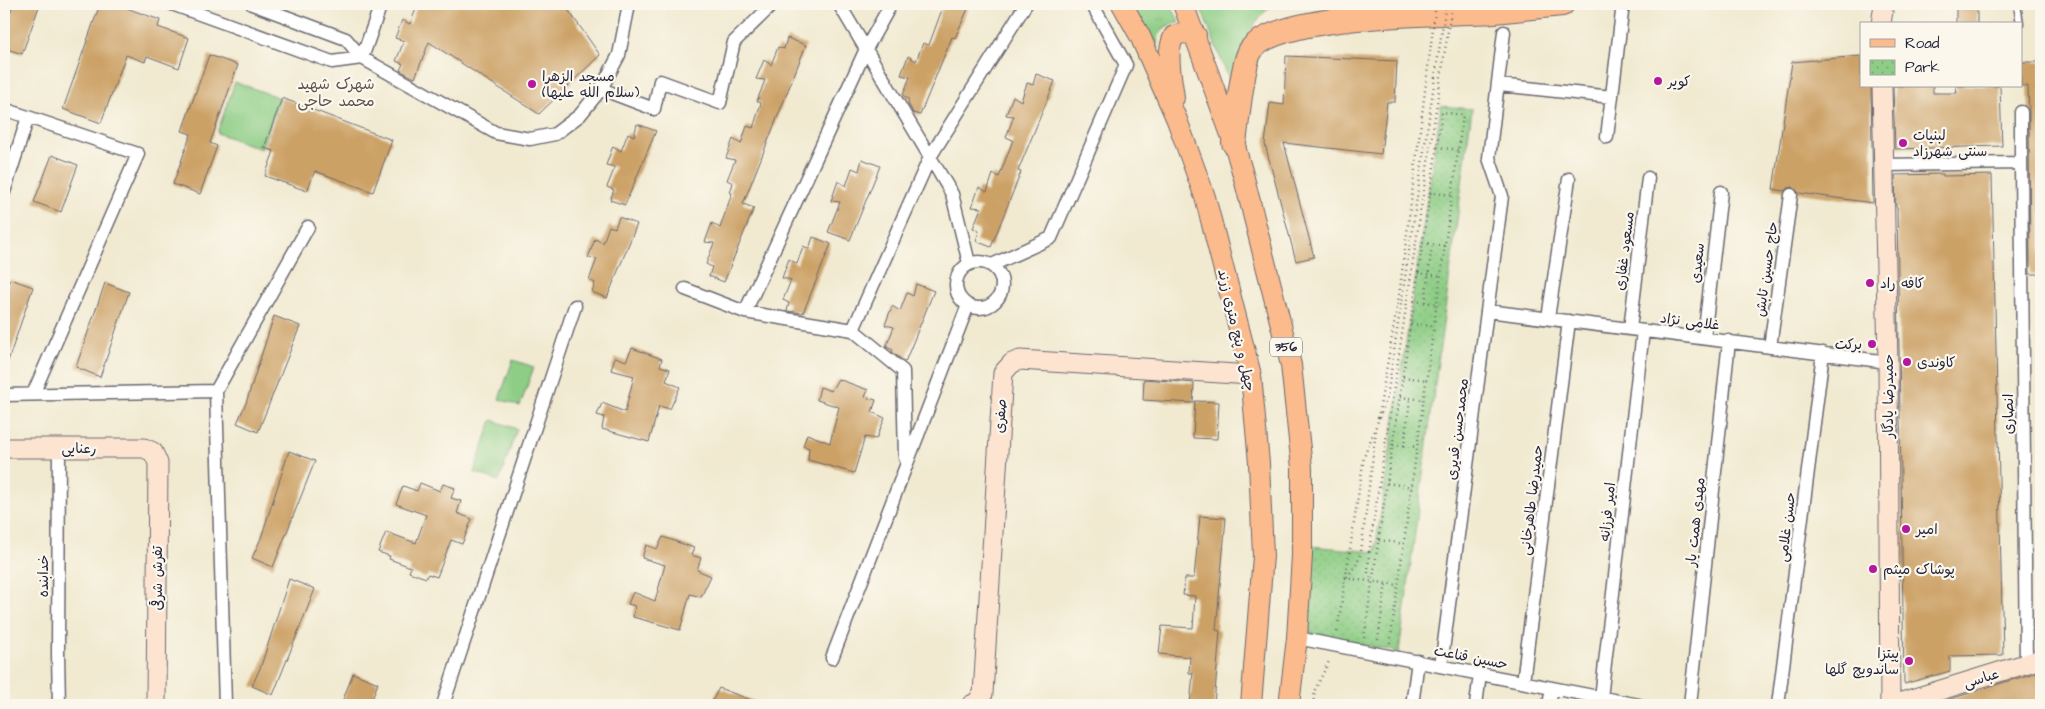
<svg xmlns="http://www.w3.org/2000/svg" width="2045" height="709" font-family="'Architects Daughter','Playpen Sans Arabic',sans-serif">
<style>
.grass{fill:url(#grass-tufts);stroke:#587860}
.park{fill:url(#park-dots);stroke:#587860}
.garden{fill:#8dcd85;stroke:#587860}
.building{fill:#cca166}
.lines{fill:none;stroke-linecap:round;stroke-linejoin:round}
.lane-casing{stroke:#6a6870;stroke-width:9}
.street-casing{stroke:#6a6870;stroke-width:15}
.secondary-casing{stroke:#6a6870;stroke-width:21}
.primary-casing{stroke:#6a6870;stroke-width:22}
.highway-casing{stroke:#6a6870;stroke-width:26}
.path{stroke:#6a6870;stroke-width:2.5;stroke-dasharray:1 4;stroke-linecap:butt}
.lane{stroke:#fff;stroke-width:6}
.street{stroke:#fff;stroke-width:12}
.secondary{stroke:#fde4d1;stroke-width:19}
.primary{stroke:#fbbb8c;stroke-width:20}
.highway{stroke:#fbbb8c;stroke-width:24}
.path-bridge{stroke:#6a6870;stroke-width:2.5;stroke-dasharray:1 4;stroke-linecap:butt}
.poi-dot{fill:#b5179e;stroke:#fbf7ec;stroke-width:2}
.labels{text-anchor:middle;stroke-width:4.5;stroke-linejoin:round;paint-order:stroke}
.shield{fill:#fbf7ec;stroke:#636270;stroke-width:1}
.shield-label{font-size:12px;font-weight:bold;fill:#22223b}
.poi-label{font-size:14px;fill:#22223b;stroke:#fbf7ec;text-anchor:start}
.street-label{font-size:14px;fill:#22223b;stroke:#fbf7ec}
.neighbourhood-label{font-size:15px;fill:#5e4e4a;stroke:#fbf7ec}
</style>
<defs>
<pattern id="grass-tufts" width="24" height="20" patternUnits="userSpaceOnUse" patternTransform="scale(1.25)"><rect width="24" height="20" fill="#8dcd85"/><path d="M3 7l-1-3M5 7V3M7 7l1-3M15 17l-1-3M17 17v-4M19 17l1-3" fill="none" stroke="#79b074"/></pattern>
<pattern id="park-dots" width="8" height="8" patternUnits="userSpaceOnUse" patternTransform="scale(1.25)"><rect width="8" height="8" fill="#8dcd85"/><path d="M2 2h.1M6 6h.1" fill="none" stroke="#79b074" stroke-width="1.8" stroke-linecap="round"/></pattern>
</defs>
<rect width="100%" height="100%" fill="#fbf7ec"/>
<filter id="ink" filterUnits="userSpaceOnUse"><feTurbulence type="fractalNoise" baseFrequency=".02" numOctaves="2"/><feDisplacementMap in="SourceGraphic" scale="10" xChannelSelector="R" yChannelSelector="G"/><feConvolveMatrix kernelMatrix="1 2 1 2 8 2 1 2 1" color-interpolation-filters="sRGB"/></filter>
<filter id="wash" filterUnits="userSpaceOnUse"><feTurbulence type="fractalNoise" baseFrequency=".0096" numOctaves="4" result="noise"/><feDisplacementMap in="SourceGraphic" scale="20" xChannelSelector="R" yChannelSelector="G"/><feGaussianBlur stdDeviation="1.12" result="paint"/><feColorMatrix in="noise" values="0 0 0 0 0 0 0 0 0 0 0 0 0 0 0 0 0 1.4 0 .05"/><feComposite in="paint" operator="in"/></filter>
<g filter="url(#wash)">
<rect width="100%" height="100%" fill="#f1ead1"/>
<path class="grass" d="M1129 4H1170L1180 23C1156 24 1157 41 1156 60Z"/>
<path class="park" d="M1441 106 1472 109 1399 652 1316 636 1310 632 1307 626 1311 546 1375 552Z"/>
<path class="garden" d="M1199 4H1273C1244 30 1241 50 1232 87Z
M235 82 280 98 261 149 217 133Z
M513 360 534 367 520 406 499 399Z
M492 420 517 429 499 481 474 472Z"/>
<g id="blocks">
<path class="building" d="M13 4H40L22 54 4 48V31Z
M100 4H115L160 20 158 27 189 38 179 68 147 56 145 62 126 55 101 123 63 109Z
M418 4H564L600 55 539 114 429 42 415 78 400 70 403 64 396 61 404 41 395 38 402 20 410 24Z
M944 4H970L955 38 952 37 920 115 913 113 908 103 909 100 903 95 910 77 901 75 908 56 916 61 923 43 929 45Z
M1956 4H1977V24H1956Z
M787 38 806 45 743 204 754 208 724 282 709 276 712 267 706 264 714 243 705 242 712 223 720 228 732 193H730L733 183 727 180 735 160 726 158 733 139 741 144 747 126 753 128 761 103 757 101 765 80 756 79 764 60 771 65 778 47 784 49Z
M209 55 238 65 210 143 217 146 200 194 173 184 191 134 182 131Z
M1286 56 1397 61 1395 102H1387L1381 154 1284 143 1314 257 1296 261 1265 144 1270 103 1284 105Z
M1861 56V86H1871L1873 203 1799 193 1793 187 1788 188 1784 191 1773 189 1792 62Z
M2021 62H2041V274H2030L2029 112 2028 86H2021Z
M1036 74 1055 81 1018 171 1021 172 991 247 976 241 979 231 973 228 981 208 972 207 979 187 987 192 993 174 999 177 1013 140 1006 137 1014 116 1006 115 1013 96 1021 101 1027 83 1033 85Z
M1893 86H1933V93H1957L1956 86H2000L2002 146 1895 149Z
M282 98 392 140 373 192 315 171 307 191 265 176 274 151 264 148Z
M637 124 656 131 625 205 610 200 614 190 607 187 615 167 606 165 613 146 621 151 628 133 634 136Z
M52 155 78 165 61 212 34 202Z
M862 159 880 166 850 240 828 232 840 202 831 201 838 181 846 186 852 168 859 171Z
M1943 174V176L1992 175 2003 655 1950 656V671L1904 684 1897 207H1896L1895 175Z
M619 217 637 224 607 298 592 292 595 283 589 280 597 259 588 258 595 239 603 243 609 226 615 228Z
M813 237 831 244 803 313 787 311 789 303 783 300 791 280 782 278 789 259 797 264 803 246 809 249Z
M10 279 33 287 6 367H4V295Z
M105 283 129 292 100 377 76 367Z
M916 284 934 291 905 362 892 352 893 350 886 347 894 327 885 325 892 306 900 311 907 293 913 296Z
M274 316 300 326 258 432 237 423 246 403Z
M632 348 662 359 660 366 670 369 666 381 680 387 670 409 659 406 649 442 602 429 604 417 597 415 602 403 625 412 634 376 611 370 615 357 626 361Z
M838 379 868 390 865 397 876 400 872 412 885 418 876 439 865 437 854 473 808 460 809 448 803 446 807 434 830 443 839 407 817 400 820 387 831 391Z
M1144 379 1194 383 1193 403 1143 400Z
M1195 401 1219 402 1217 439 1193 438Z
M289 451 315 461 273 567 252 558 261 538Z
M420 483 440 491 443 484 455 488 451 498 461 501 457 513 472 519 462 544 451 540 437 577 428 574 426 578 409 572 411 567 389 559 390 556 378 552 386 532 416 543 426 515 396 504 403 486 417 491Z
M1200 516 1226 518 1216 630 1220 631 1214 705H1190L1193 673H1189L1190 657 1159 654 1162 626 1193 628 1195 596 1183 595 1185 578H1194Z
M663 537 694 548 691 555 701 558 697 570 711 576 701 597 690 594 680 630 633 617 635 606 628 604 633 592 655 601 665 565 642 558 646 545 657 549Z
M289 579 315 589 273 695 252 686 261 666Z
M2041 671V705H1934V704Z
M353 673 378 683 370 705H341Z
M719 688 762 704 761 705H710Z"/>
</g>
</g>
<g filter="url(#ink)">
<use href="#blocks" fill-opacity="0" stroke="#6a6870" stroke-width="1"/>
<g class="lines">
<defs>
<path id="lane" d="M2017 4 2020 24"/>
<path id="street" d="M172 4 332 62 362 58
M252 4 346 39 362 58 496 133 530 139 555 134 580 115 601 89 619 55 629 4
M839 4 952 194 969 263
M362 58 381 4
M1499 85 1612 97
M601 89 654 109 660 81 720 103 734 42 773 4
M4 109 138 154 33 394
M2021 112V163
M1607 137 1623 4
M1884 165 2021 163 2026 664
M4 192 28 117
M956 285a23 23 0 1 1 46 0a23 23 0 1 1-46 0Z
M992 265 1051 238 1126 65 1092 4
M685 289 745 312 853 330 903 371 905 458
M1488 311 1888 362
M745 312 866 49 891 4
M1548 318 1569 179
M1630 329 1648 178
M853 330 930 157 1026 4
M1704 338 1721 192
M1770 347 1791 195
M4 395 216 391
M59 448 58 654 59 705
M1297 638 1639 705
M832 658 968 305
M1441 666 1502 196 1489 158 1504 32
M1523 682 1569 321
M1601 698 1643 331
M225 705 216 391 308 227
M443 705 575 306
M1412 705 1418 661
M1476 705 1480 674
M1549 705 1552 688
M1690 705 1729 341
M1778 705 1823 353"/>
<path id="secondary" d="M1881 24 1884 4
M1882 86 1888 362 1890 705
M4 448H144L153 452 158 463 156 705
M971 705 976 703 983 694 1003 373 1012 363 1020 360 1251 375
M1892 705 2041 659"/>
<path id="primary" d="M1122 4 1140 36 1177 120 1205 197 1251 375 1259 463 1263 556 1251 705
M1183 4 1234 143 1244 178 1291 365 1302 468V555L1297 638 1289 705
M1174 98C1172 78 1165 54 1174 36L1183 33 1196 35"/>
<path id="highway" d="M1479 8 1494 11 1562 4
M1234 143C1237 123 1242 63 1251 50 1277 12 1447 14 1494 11"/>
</defs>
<use href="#lane" class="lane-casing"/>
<use href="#street" class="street-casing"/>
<use href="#secondary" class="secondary-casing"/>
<use href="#primary" class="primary-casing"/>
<use href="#highway" class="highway-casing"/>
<path class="path" d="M1437 147 1458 150
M1430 193 1452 195
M1423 243 1445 246
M1418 273 1441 276
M1414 301 1437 304
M1425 302 1432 244
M1411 324 1434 326
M1403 377 1427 380
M1400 397 1424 400
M1393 445 1418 447
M1404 446 1410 399
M1387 483 1412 487
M1379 540 1404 544
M1369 552 1368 573 1372 581
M1347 577 1357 564 1361 551
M1345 578 1399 585
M1337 632 1350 549
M1364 638 1442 112 1463 115 1390 643
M1378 640 1386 583
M1313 705 1315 690 1330 659"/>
<use href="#lane" class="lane"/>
<use href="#street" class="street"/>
<use href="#secondary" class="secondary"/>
<use href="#primary" class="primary"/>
<use href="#highway" class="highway"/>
<path class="path-bridge" d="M1378 418 1399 296 1436 4
M1350 549 1364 457 1387 398 1446 4
M1361 551 1376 431
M1369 552 1452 4"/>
</g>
</g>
<g class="poi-dot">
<circle cx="1658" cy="81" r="5"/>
<circle cx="532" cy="84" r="5"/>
<circle cx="1903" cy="143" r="5"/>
<circle cx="1870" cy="283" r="5"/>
<circle cx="1872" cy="344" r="5"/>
<circle cx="1907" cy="362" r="5"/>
<circle cx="1906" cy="529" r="5"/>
<circle cx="1873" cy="569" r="5"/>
<circle cx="1909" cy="661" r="5"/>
</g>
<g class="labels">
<rect class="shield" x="1270" y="337.5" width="32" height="19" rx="4"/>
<g class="shield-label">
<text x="1286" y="351">356</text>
</g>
<g class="poi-label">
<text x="542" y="81">مسجد الزهرا<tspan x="542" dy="16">(سلام الله علیها)</tspan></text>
<text x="1668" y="86">کویر</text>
<text x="1913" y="140">لبنیات<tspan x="1913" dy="16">سنتی شهرزاد</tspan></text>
<text x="1880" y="288">کافه راد</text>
<text x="1862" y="349" text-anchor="end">برکت</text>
<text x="1917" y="367">کاوندی</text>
<text x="1916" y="534">امیر</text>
<text x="1883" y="574">پوشاک میثم</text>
<text x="1899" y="658" text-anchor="end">پیتزا<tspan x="1899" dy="16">ساندویچ گلها</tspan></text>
</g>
<g class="street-label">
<text transform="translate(1624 251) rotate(-83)" y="5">مسعود غفاری</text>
<text transform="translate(1697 263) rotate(-84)" y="5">سعيدی</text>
<text transform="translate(1766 269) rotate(-82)" y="5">حاج حسین تابش</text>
<text transform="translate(1690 321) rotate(7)" y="5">غلامی نژاد</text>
<text transform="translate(1237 330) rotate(77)" y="5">چهل و پنج متری زرند</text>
<text transform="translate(1888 396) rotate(-90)" y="5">حمیدرضا یادگار</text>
<text transform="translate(2008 414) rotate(-90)" y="5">انصاری</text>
<text transform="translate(1000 416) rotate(-86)" y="5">صفری</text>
<text transform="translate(1457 429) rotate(-83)" y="5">محمدحسن قدیری</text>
<text x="79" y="453">رعنایی</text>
<text transform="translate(1531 500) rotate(-83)" y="5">حمیدرضا طاهرخانی</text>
<text transform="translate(1607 512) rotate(-84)" y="5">امیر فرزانه</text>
<text transform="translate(1695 522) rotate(-84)" y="5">مهدی همت یار</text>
<text transform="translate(1786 527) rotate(-83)" y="5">حسن غلامی</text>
<text transform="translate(43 576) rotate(-90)" y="5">خدابنده</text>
<text transform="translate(157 578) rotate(-90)" y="5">تفرش شرقی</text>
<text transform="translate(1471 657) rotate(11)" y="5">حسین قناعت</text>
<text transform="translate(1981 678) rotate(-17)" y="5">عباسی</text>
</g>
<g class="neighbourhood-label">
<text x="336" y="89">شهرک شهید<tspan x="336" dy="17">محمد حاجی</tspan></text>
</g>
</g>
<rect width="2045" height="709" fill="none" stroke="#fbf7ec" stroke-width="20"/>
<rect x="1860" y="22" width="162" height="65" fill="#fbf7ec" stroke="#a4a2a5"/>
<rect x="1870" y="39" width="25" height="8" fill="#fbbb8c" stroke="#a4a2a5"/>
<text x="1905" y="48" font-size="15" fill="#22223b">Road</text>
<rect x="1870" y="60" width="25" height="15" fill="url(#park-dots)" stroke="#a4a2a5"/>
<text x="1905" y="72" font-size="15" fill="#22223b">Park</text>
</svg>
